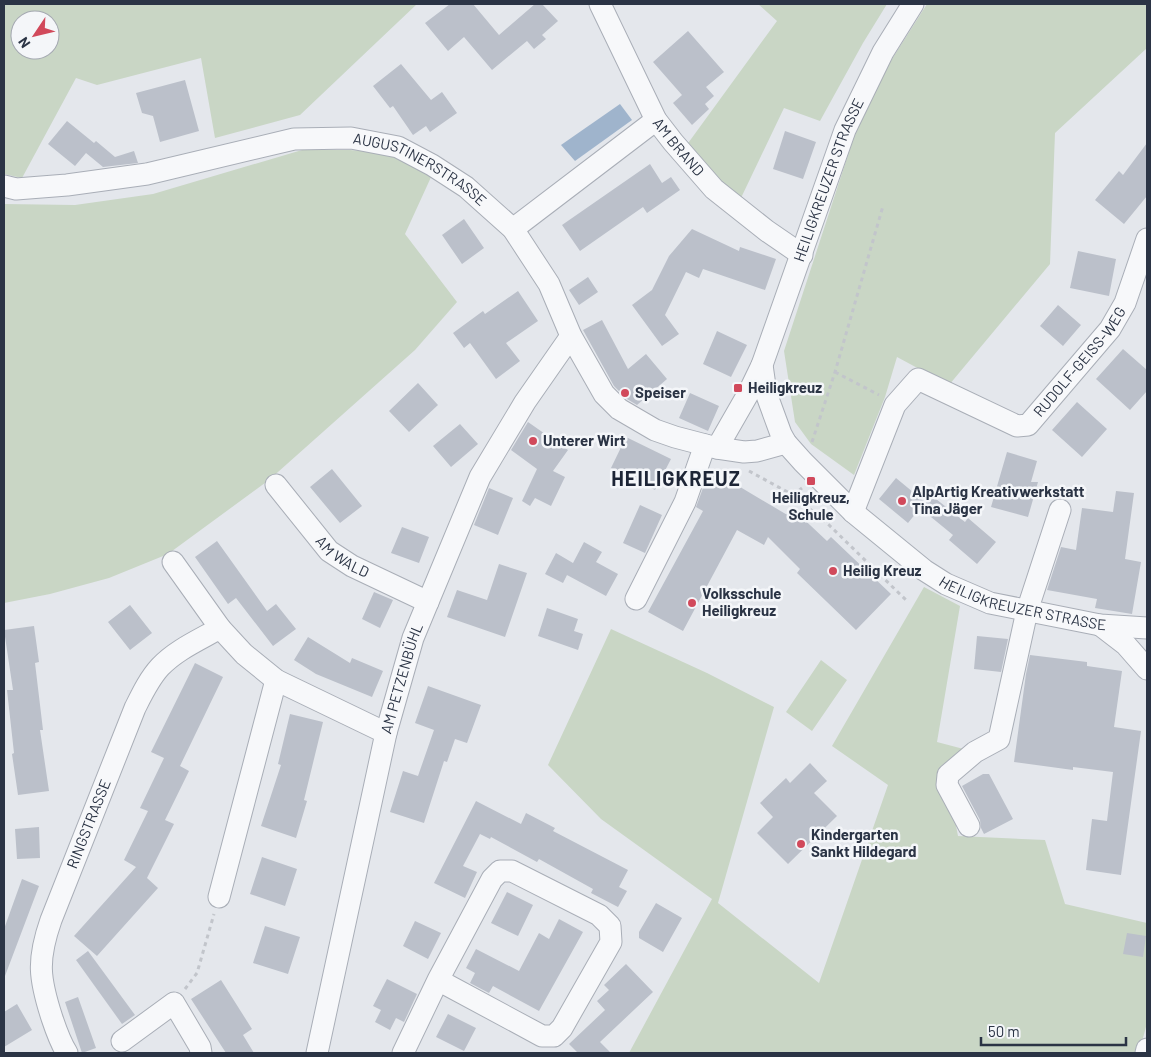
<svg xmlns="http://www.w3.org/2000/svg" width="1151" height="1057" font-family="Barlow,sans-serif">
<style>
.green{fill:#c9d6c5;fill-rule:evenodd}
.water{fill:#9fb4cc}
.building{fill:#bbc0ca}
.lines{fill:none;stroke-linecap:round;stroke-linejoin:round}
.minor-casing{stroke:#a9aeb7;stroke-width:23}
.path{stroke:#c2c5cb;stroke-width:3;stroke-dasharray:4 4;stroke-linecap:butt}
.minor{stroke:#f7f8fa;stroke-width:21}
.poi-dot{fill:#d1495b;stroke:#f4f6f9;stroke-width:2}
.labels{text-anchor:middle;stroke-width:5;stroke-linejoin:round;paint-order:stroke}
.street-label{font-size:15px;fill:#2b3445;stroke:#f4f6f9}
.poi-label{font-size:15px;font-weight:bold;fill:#2b3445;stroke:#f4f6f9;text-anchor:start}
.district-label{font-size:20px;font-weight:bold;letter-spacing:1px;fill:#1d2536;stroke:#f4f6f9}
</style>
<rect width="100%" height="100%" fill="#e4e7ec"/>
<path class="green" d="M4 4H417L300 115 215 138 201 58 97 85 76 78 22 178 4 174ZM20 20H50V50H20Z
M758 4H887L863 43 820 121 784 108 740 200 686 146 777 21Z
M927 4H1147V48L1055 133 1050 264 949 385 897 357 885 397 854 475 811 444 795 422 784 351 864 106 892 59Z
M302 150H350L394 154 432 175 405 234 457 302 415 350 269 480 168 554 109 578 50 594 4 603V204L75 205 153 194Z
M924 587 960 606 937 742 975 752 946 774 958 836 1045 840 1065 904 1147 923V1023L1139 1053H629L712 899 601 819 548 765 611 629 707 673 774 707 718 903 819 983 888 785 832 746Z
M821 660 847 680 812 731 786 712Z"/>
<path class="water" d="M620 104 632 120 575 161 561 145Z"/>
<path class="building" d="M450 4H473L499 35 535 4H542L558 21 542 35 546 39 534 49 527 41 492 70 464 37 448 51 425 23Z
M688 31 724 72 706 87 714 96 705 104 709 109 692 125 673 103 682 95 653 62Z
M401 64 431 100 442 92 457 113 430 132 426 126 413 135 393 106 390 108 373 86Z
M185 80 199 131 160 142 153 116 142 113 136 93Z
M67 121 94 143 96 141 115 157 134 151 138 163 103 167 86 153 75 166 48 144Z
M785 131 816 142 803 179 773 169Z
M1147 143V196L1124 224 1095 200 1119 171 1123 175Z
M650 164 662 183 671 177 680 190 647 213 643 207 580 251 562 225Z
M464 219 484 248 462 264 442 235Z
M692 229 739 251 740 247 776 259 765 290 703 269 699 278 686 272 665 315 679 334 662 346 632 305 652 290 669 256Z
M1078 251 1116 259 1109 296 1070 288Z
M588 277 598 292 579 305 569 290Z
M518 291 538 321 506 343 520 361 496 379 470 343 464 348 453 333 483 311 485 314Z
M1058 305 1081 325 1063 346 1040 326Z
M602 320 628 369 646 354 667 379 637 405 627 399 614 386 583 330Z
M717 331 747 345 731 377 703 364Z
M1123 349 1147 370V391L1130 410 1096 379Z
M418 383 438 405 409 432 389 411Z
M690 393 719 406 708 431 679 418Z
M1077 402 1107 429 1082 457 1052 430Z
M528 422 568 450 553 471 565 477 551 506 535 498 530 506 522 501 537 469 511 450Z
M460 424 478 444 451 467 433 446Z
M626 437 671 459 655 490 611 468Z
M1007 452 1037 461 1031 482H1038L1028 517 991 507Z
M332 469 362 506 340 523 310 487Z
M710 469 789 516 794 510 827 541 831 537 891 594 856 630 797 573 800 569 768 537 764 545 737 530 683 631 648 612 703 511 696 507Z
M896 478 925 502 923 504 931 495 965 522 968 518 996 542 977 564 949 540 953 535 920 508 908 523 879 499Z
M489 488 513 498 498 535 474 525Z
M1116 491 1134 493 1125 559 1141 562 1132 614 1095 608 1097 599 1047 590 1061 547 1076 550 1082 508 1113 512Z
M640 505 662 515 645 553 623 543Z
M402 527 429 537 419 563 391 553Z
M217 541 267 611 276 604 296 629 273 646 236 598 228 604 195 557Z
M584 542 602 552 596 562 618 574 606 596 567 575 568 573 563 583 545 574 556 553 573 563Z
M499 564 527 573 505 637 447 617 457 590 487 600Z
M374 592 393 600 380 628 362 619Z
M130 605 152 633 130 650 108 622Z
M547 608 578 619 574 631 583 634 578 650 538 636Z
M34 626 39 662 35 663 43 730H40L49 791 18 795 12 754 14 753 7 690H13L4 630Z
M977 636 1008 639 1001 672 974 669Z
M308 637 350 663 352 658 383 671 372 697 316 674 294 660Z
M1030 655 1087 662V666L1122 671 1114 727 1141 731 1121 875 1086 870 1092 819 1107 821 1113 772 1073 767V770L1014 762 1026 674Z
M195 663 223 677 180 766 189 771 165 820 174 824 147 878 158 888 97 956 74 936 136 867 124 860 148 811 140 808 164 758 151 752Z
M428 686 481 705 467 743 455 739 447 762 444 761 424 823 390 812 403 771 418 776 434 730 415 723Z
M290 714 323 722 304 800 307 801 296 838 261 826 281 765 278 764Z
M810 763 827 781 814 793 837 816 788 864 757 833 773 817 760 803 786 778 790 783Z
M983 774H989L1013 819 984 834 981 828 980 820 962 786Z
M476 801 521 824 526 813 555 828 553 831 628 870 619 887 627 891 618 907 591 893 593 889 539 859 537 862 491 837 490 839 480 834 463 866 477 872 465 898 434 883Z
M39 827 40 858 17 859 15 829Z
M262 857 297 869 285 906 250 894Z
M22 879 39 886 5 976H4V929Z
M507 892 533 905 518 936 491 923Z
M656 903 682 918 663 952 639 938V932Z
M559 919 583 932 539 1011 493 986 489 993 470 983 475 973 466 968 476 949 519 971 539 933 549 939Z
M415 921 441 933 428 959 403 946Z
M265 926 300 937 288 974 253 963Z
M1127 933 1146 936 1143 957 1123 954Z
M88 951 135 1015 122 1024 76 960Z
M626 964 653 992 600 1042 611 1053H578L569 1044 605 1010 597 1001 609 990 604 985Z
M387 979 417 994 404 1022 396 1018 390 1030 375 1022 381 1010 373 1006Z
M221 980 252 1029 243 1035 254 1053H226L191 999Z
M78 997 96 1048 82 1053 65 1002Z
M17 1004 32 1030 4 1047V1012Z
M448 1014 476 1028 464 1051 436 1037Z"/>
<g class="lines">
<defs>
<g id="minor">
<path id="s1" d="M600 4 656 120 673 142 714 189 767 231 802 255"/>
<path id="s2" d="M4 186 16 189 67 185 147 174 294 139 351 138 398 147 432 165 466 187 513 229 549 284 571 336 604 394 619 409 655 430 675 437 717 448 744 452 757 451 786 443"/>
<path d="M513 229 656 120"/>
<path id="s3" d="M762 365 766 393 781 434 786 443 803 462 853 512 924 570 946 584 990 603 1100 625 1147 628"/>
<path id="s4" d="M717 448 748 394 762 365 845 130 883 52 913 4"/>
<path id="s5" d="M276 485 329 551 352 566 428 602"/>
<path id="s6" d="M853 512 895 405 918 379 1017 426 1028 425 1110 329 1125 303 1147 239"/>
<path d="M173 562 220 628"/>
<path d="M636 599 685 502 705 445"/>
<path d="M1100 625 1126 645 1147 669"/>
<path d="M969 826 947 785 948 775 975 752 999 739 1027 611 1060 510"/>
<path d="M219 897 276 680"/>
<path d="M122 1041 174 1003 200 1047 201 1053"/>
<path id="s7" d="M67 1053C60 1042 56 1030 52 1018 39 978 37 960 51 920L135 708C142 694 149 679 160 667 176 650 199 640 220 628L244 654 276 680 386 733"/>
<path id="s8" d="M317 1053 386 733 413 638 480 477 525 402 571 336"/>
<path d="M403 1053 438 980 492 879 500 871H512L599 915 610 926 611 942 562 1028 554 1036H542L438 980"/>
<path d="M1146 1053 1147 1049"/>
</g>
</defs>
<use href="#minor" class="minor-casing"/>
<path class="path" d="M835 372 879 395
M812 442 835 372 883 206
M749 471 793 495 829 525 906 600
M793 495 802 488
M185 989 197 973 214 914"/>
<use href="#minor" class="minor"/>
</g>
<g class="poi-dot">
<rect x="733" y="383" width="10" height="10" rx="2.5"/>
<circle cx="625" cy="393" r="5"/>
<circle cx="533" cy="441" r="5"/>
<rect x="806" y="476" width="10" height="10" rx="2.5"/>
<circle cx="902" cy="501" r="5"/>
<circle cx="833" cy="571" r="5"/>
<circle cx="692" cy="603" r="5"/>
<circle cx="801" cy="844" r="5"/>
</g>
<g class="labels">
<g class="street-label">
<text dy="5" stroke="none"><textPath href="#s1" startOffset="164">AM BRAND</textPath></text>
<text dy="5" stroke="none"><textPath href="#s2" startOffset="429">AUGUSTINERSTRASSE</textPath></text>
<text dy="5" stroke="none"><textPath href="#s4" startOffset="291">HEILIGKREUZER STRASSE</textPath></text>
<text dy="5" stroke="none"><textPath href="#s6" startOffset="352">RUDOLF-GEISS-WEG</textPath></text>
<text dy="5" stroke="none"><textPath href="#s5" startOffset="99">AM WALD</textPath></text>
<text dy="5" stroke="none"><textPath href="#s3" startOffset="376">HEILIGKREUZER STRASSE</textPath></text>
<text dy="5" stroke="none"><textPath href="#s8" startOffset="384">AM PETZENBÜHL</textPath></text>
<text dy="5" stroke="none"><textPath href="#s7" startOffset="242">RINGSTRASSE</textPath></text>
</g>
<g class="poi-label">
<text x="748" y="393">Heiligkreuz</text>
<text x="635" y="398">Speiser</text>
<text x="543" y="446">Unterer Wirt</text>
<text x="912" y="497">AlpArtig Kreativwerkstatt<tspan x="912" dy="17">Tina Jäger</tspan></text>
<text x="811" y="503" text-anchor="middle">Heiligkreuz,<tspan x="811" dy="17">Schule</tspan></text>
<text x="843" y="576">Heilig Kreuz</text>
<text x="702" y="599">Volksschule<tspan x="702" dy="17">Heiligkreuz</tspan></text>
<text x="811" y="840">Kindergarten<tspan x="811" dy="17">Sankt Hildegard</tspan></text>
</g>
<g class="district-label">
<text x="676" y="486">HEILIGKREUZ</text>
</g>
</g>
<rect width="1151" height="1057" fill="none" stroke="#2b3445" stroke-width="10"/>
<g transform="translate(35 35) rotate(235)"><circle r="24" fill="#f4f6f9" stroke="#a4a8b1"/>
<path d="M0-4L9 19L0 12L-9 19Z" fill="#d1495b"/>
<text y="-8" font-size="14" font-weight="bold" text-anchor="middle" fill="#2b3445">N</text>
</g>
<path d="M981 1037v8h145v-8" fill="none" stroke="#2b3445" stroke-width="2.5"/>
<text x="988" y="1037" font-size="15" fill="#2b3445" stroke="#f4f6f9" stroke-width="4" paint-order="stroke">50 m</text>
</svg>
